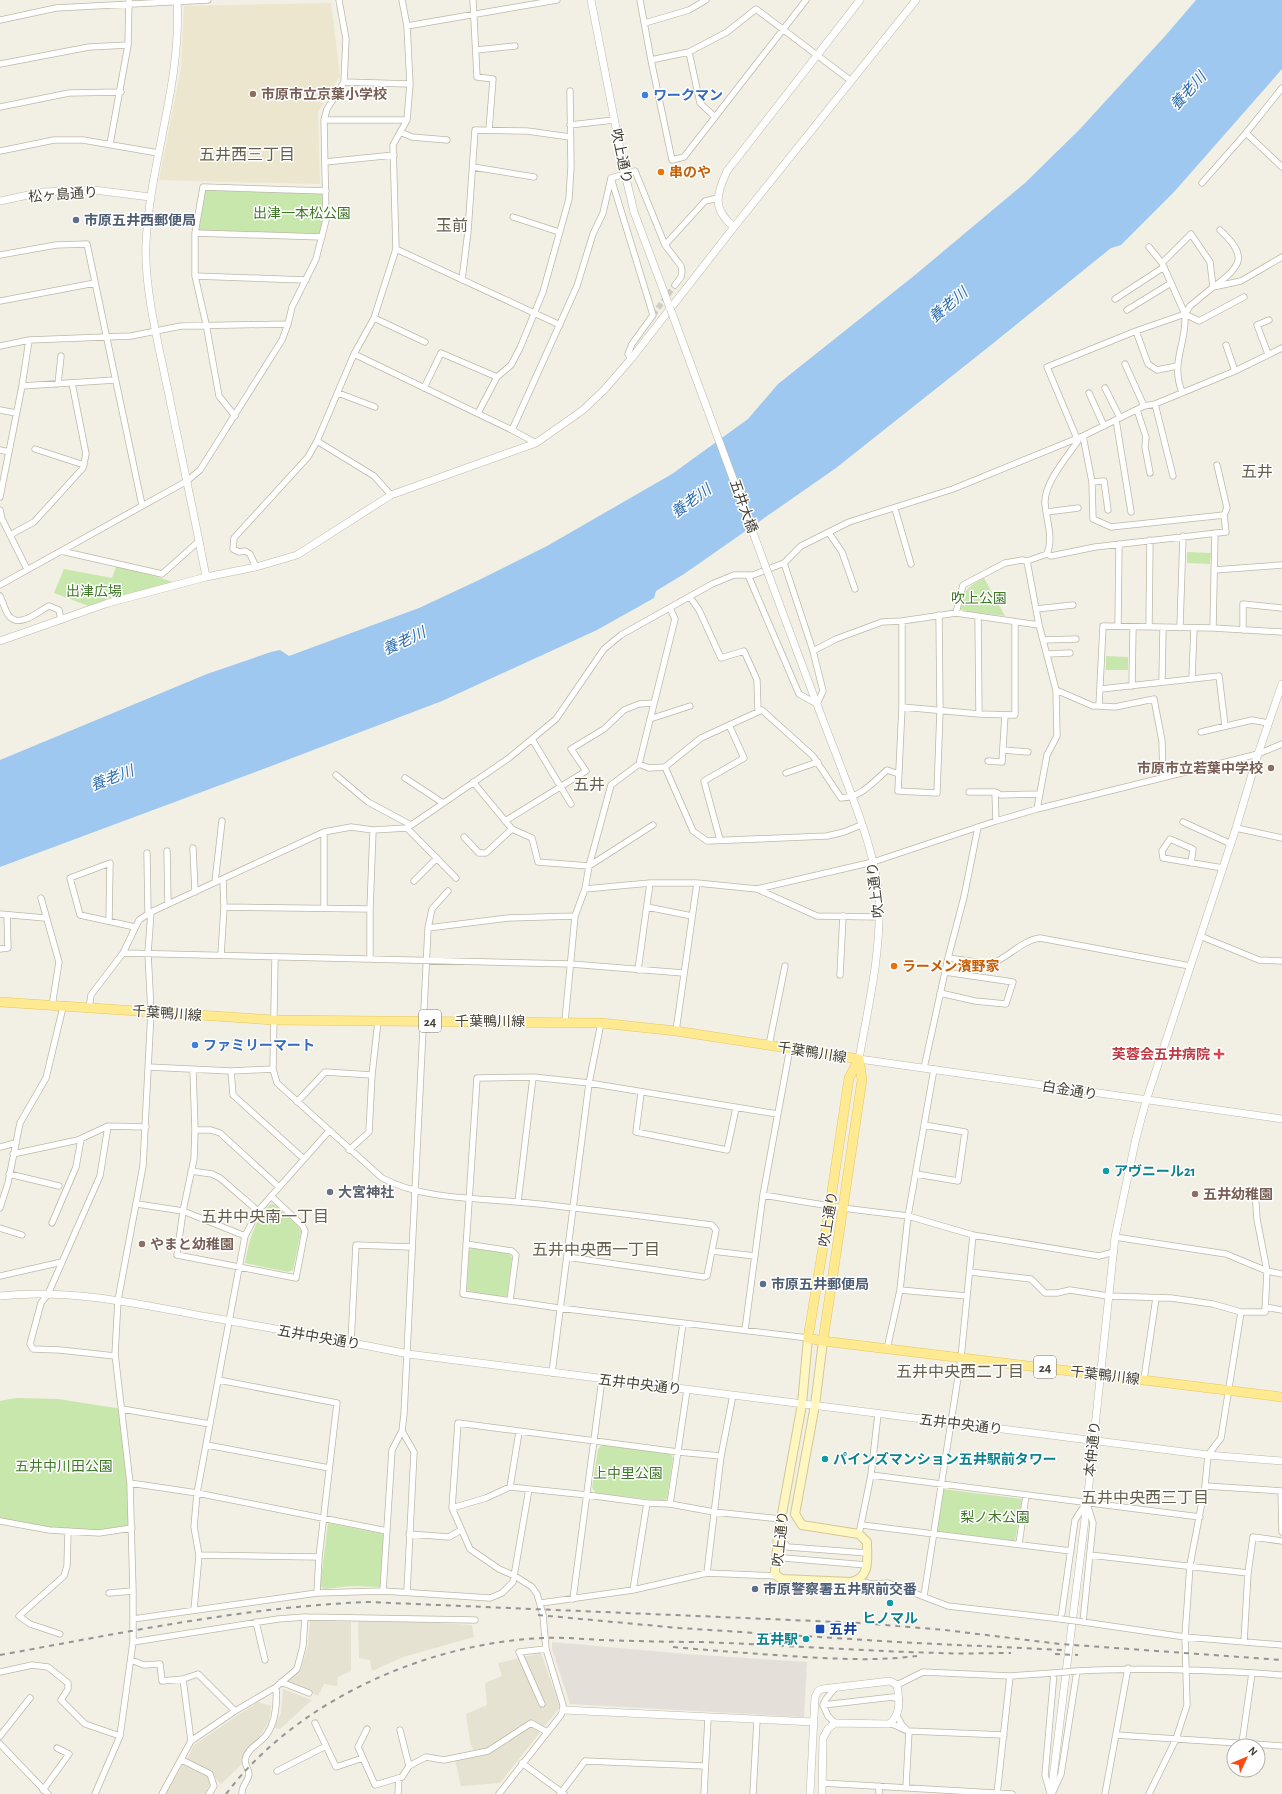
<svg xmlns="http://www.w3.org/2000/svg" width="1282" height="1794" font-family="'Alegreya Sans','Noto Sans JP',sans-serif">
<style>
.residential{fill:#e6e2d2}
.industrial{fill:#e4e0d9}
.education{fill:#ece6ce}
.green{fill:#c8e7ac}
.water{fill:#9fc8f0}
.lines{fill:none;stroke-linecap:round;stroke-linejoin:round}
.minor-tunnel{stroke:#cfccc1;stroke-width:5.5;stroke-dasharray:5.5 3;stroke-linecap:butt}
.minor-casing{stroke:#beb8a7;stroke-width:7}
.tertiary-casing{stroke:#beb8a7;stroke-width:8}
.secondary-casing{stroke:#d3c894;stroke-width:10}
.primary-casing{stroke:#e4c861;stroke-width:10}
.minor{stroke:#fff;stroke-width:5.5}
.tertiary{stroke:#fff;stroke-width:7}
.secondary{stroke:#fff6c2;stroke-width:8}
.primary{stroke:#ffe991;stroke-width:9}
.rail{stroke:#949494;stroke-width:2;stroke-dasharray:5 5;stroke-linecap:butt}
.minor-bridge-casing{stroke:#beb8a7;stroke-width:7;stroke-linecap:butt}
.tertiary-bridge-casing{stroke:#beb8a7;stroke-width:8;stroke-linecap:butt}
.minor-bridge{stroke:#fff;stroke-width:5.5}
.tertiary-bridge{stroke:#fff;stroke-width:7}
.education-dot{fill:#8d6e63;stroke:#fff;stroke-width:1.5}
.shop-dot{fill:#3f7fe0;stroke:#fff;stroke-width:1.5}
.food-dot{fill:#e8710a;stroke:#fff;stroke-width:1.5}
.service-dot{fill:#5c6f8a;stroke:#fff;stroke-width:1.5}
.health-dot{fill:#e0444e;stroke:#fff;stroke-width:1.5}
.culture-dot{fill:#0f9aa8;stroke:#fff;stroke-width:1.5}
.worship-dot{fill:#6b7280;stroke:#fff;stroke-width:1.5}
.transit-dot{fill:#1a4fb4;stroke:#fff;stroke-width:1.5}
.labels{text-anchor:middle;stroke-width:3;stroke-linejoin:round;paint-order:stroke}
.shield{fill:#fff;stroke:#7d7971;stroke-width:1}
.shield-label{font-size:13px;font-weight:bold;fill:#454034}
.education-label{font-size:14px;font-weight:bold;fill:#785e54;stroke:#fff;text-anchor:start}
.shop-label{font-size:14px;font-weight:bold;fill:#366cbe;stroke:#fff;text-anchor:start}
.street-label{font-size:14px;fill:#454034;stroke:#fff}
.food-label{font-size:14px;font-weight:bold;fill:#c56008;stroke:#fff;text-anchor:start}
.park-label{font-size:14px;fill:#3e7627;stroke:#fff}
.service-label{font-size:14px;font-weight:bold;fill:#4e5e75;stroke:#fff;text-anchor:start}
.health-label{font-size:14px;font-weight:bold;fill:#be3a42;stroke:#fff;text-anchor:end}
.culture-label{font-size:14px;font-weight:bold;fill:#0d838f;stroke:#fff;text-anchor:start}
.worship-label{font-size:14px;font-weight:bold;fill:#5b616d;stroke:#fff;text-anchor:start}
.transit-label{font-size:14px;font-weight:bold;fill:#164399;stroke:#fff;text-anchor:start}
.water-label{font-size:15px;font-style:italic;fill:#2d6db1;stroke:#fff}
.quarter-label{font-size:16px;fill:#675f4b;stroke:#fff}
</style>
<rect width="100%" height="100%" fill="#f2efe4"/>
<path class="residential" d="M310 1620 351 1622V1671L338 1677 337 1686 324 1684 318 1696 286 1680 300 1672 308 1645Z
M358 1621 426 1622 472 1625 474 1637 403 1657 372 1671 370 1660 359 1658Z
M541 1653 560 1707 500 1783 461 1786 455 1760 475 1755 470 1742 466 1714 487 1705 485 1683 502 1676 498 1663Z
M283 1689 312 1700 280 1729 274 1728 281 1713Z
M258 1702 271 1706 269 1721 259 1738 243 1755 242 1764 221 1784 207 1769 187 1759 194 1745Z
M186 1764 207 1776 210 1784 207 1791 205 1794H165L182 1766Z"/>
<path class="industrial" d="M552 1642 686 1654 807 1662 804 1717 570 1704 552 1649Z"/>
<path class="education" d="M331 3 340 76 318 112 320 184 159 180 181 68 184 6Z"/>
<path class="green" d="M203 187 326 191 322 237 195 233Z
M1187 552 1211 553 1210 564 1187 563Z
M117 564 179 584 94 608 54 593 64 569 112 578Z
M984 578 1005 616 962 611 960 608C960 592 971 585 984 578Z
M1106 656 1128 657V670H1106Z
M274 1204 298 1226 301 1231 293 1270 288 1272 245 1263C249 1241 254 1222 269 1205Z
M473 1247 509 1253 512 1258 507 1296 504 1298 469 1292 467 1289 469 1251Z
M16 1398 58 1399 122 1409 132 1528 99 1533 49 1530 0 1521V1401Z
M602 1445 670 1454 673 1458 667 1498 663 1501 596 1493 592 1488 598 1449Z
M943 1489 1022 1499 1015 1541 937 1531Z
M328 1523 384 1534 381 1585 379 1587 351 1586 324 1589 320 1586Z"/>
<path class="water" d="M1196 0H1282V69L1174 192 1121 245 1111 248 986 349 836 468 684 574 656 591 654 598 597 630 442 701 266 768 0 867V760L207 674 271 652 280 650 289 656 419 608 479 580 547 546 672 474 748 419 778 384 915 275 1025 183 1080 129 1166 35Z"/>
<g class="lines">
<path class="minor-tunnel" d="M653 315 675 285"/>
<defs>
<path id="minor" d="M473 0 477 77 493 79 489 130
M640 0 651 60 672 160 684 157 806 0
M0 20 56 8 208 0
M645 23 689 10 706 0
M407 26 557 0
M476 50 515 46
M689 52 700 103 715 117
M651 60 689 52 727 32 756 9 850 80
M0 64 89 47 128 45
M344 82 410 84
M0 107 69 93 121 92
M324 120H407
M570 125 614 120
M400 132 412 137 447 140
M1246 133 1282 167
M110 144 128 45 129 0
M0 151 54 140H83L158 153
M325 162 394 155
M473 167 534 177
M611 178 653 315 632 344 628 354 631 359
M1202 183 1246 133 1282 88
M513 217 559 232
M195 233 322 237
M665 245 705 201 718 198
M1149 247 1162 263 1185 314C1187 344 1170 361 1182 392
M396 249 560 325
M0 255 56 245 87 244 142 505
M1162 263 1191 234 1210 262 1213 287
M195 276 306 280
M462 280 468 231 475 130 527 131 570 137
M1215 286C1242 265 1248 256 1220 230
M1115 299 1164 267
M0 301 95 283
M1127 310 1171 283
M1185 314 1199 321 1244 297
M374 318 425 342
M1136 331 1148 364 1157 370 1177 366
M1226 345 1235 371
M0 346 29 340 131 336 181 326 288 324
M354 354 512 430 536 443
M1268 354 1257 325 1269 320
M1125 364 1144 406
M58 384 61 356
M22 386 115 380
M424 388 441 353 497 377
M1105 388 1120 418
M338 393 375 407
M1089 393 1104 426
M1155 404 1173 476
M0 410 16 413
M1137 410 1146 437 1145 447 1150 473
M478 413 497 377 511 365 520 348 543 292 569 199 571 167 570 91
M235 416 219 396 206 324 195 276V233L203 187 326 191
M1116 420 1131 512
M512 430 577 286 593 234 603 213 611 178 635 171 665 245 681 266 682 271 681 277 675 285
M1083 436 1092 482 1104 481 1108 510
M317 441 374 476 391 495
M35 449 84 465
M0 450 9 452
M1092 482 1093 519 1111 527 1224 515
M0 497 22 386 29 340
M895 509 911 564
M0 510 2 519 27 569
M1047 512 1078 508
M829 533 842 552 855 589
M10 535 34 522 83 468 86 454 72 383
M61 551 162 574 199 541
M1047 554 1051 556 1095 547 1226 532 1224 515 1227 508 1217 465
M1027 561 1039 625 1056 690 1057 736 1047 755 1037 809
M256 567 250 554 245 551 239 552 233 549 234 538 308 457 317 441 354 354 374 318 396 249 393 145 407 120 410 84 407 26 402 0
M1214 570 1282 565
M748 575 799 694 817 704 823 691 813 651 784 563
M0 585 187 481 200 470 282 340 288 324 292 307 316 259 326 220 324 120 327 109 344 82 346 39 339 0
M0 596C3 602 5 611 9 616 20 629 40 610 49 606L59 610 61 620
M690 597 699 610 721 658 744 651 757 680 758 711
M1036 609 1073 605
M956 613 963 585 1005 563 1022 560 1027 561 1047 554C1054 537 1046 520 1045 503 1044 483 1067 457 1078 441L1047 367 1136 331 1185 314 1190 306 1213 287 1241 281 1282 257
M978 617 979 714
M902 621V707L898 791 937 793 940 711 939 615
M1118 626 1119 544
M1149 627 1150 540
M1180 627 1183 536
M1213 628 1215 533
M1243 630V604L1282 608
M1043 640 1076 639
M813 651 836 639 882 622 902 621 956 613 1039 625
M1047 654 1070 653
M1192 678 1194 629
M1162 681 1163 628
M1132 686 1133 628
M1101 689 1219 676 1225 726
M1056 690 1093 706H1099L1103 626 1213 628 1282 632
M1099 706 1115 707 1154 699 1162 741 1163 777
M902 707 979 714 1015 715V622
M650 719 690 706
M1201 732 1252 720 1268 723
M532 739 571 804
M1003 750 1028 752
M988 761 1002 762 1005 715
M639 764 649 768 665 767 701 738 762 710 813 756 841 798C862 797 872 783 887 770L899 774
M665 767 693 831 707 841 827 836 844 832 861 825
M786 773 818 762
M336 775 368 802 411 825
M405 778 443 803
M473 782 512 829 532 838 538 862 589 866 653 825
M969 792H995L1001 795 1040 794
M995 792 996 821
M505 821 586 771 571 749 604 729 624 710 639 704 654 703
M1183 822 1231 844
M407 828 456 878
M1236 828 1282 838
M324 832V908
M464 837 479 853H486L512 829
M720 840 704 781 744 758 729 725
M193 848 195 892
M167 851 168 904
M147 853 148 914
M1191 863 1193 849 1170 839 1162 851 1163 858 1223 868
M414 881 437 858
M215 882 222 821
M585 889 650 883H697L757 889 873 862 996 821 1037 809 1258 754 1282 744
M757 889 817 916 879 917
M41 898 59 962 52 1006
M224 907 370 909
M647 907 692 916
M0 914 45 918
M109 921 110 863 70 878 80 915 135 927
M428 928 508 918 575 916
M1200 936 1259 960 1282 961
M0 949 8 948 7 915
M123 953 571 964 683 973
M221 955 224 907 223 879
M275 958 273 1069 277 1083 382 1178C421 1199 475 1198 518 1202 583 1208 648 1217 712 1225L716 1230 707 1276 704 1277 567 1257
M948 958 991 964C1008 958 1022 940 1040 938L1190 966
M370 959V909L373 830
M638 970 650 883
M840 975 843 916
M940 993 975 1001 1006 1004 1013 982 945 972
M89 1009 91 995 123 953 139 920 151 912 324 832 351 827 373 830 407 828 509 758 556 719 604 649 621 635 712 584 734 575H753L784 563 801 546 849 522 953 489 1083 436 1144 406 1155 404 1235 371 1282 348
M565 1021 575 916 585 889 589 866 611 785 639 764 675 619 670 608
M676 1031 697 883
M769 1045 785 966
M148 1067 231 1071 273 1069
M924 1068 948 958 964 897 978 827
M193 1070 195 1130 194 1159 183 1211 177 1255 296 1278 305 1231 302 1225 271 1196
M231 1071 233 1095 304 1159
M641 1093 636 1132 727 1150 736 1108
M297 1102 325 1072 372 1075
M777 1114 589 1083 533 1077 477 1078 463 1294 559 1308 808 1338
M108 1126 100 1176 48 1294 41 1303 30 1344 33 1349 60 1350 115 1356
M195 1130H211L220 1133 279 1187
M0 1147 15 1143
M349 1150 369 1132 372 1075 378 1021
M13 1154 78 1140 108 1126 146 1127
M191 1171 212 1174 220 1178 258 1211
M9 1174 59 1186
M916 1174 958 1181 965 1132 924 1125
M763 1195 842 1208 908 1216 973 1235 1099 1256 1114 1252
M518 1202 533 1077
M137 1204 183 1211 245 1236
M0 1208 8 1183 20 1123 46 1078 63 1007
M52 1223 76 1167 81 1139
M0 1228 22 1235
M1115 1237 1226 1254 1267 1271 1282 1274
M466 1244 512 1251 516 1255 510 1301
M712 1251 755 1256
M970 1272 1031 1279 1045 1293H1057L1070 1290 1108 1296 1171 1298 1213 1304 1241 1312
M0 1276 62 1262
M900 1290 967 1296
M1265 1307 1282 1310
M745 1330 763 1195 790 1048
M351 1342 356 1245 411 1247
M887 1349 900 1290 908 1216 934 1069
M552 1373 589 1083 601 1023
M1144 1379 1156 1298
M219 1380 337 1403 319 1557 317 1593
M674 1388 683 1323
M122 1409 210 1424
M402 1431 414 1452 407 1592
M207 1445 329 1468
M871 1475 1200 1517
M130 1483 197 1493 387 1531
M1205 1486 1282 1491
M510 1487 519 1432
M1281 1491 1282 1532
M670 1504 687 1390
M1087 1504 1093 1523 1083 1622 1185 1637 1282 1645
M452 1508 486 1498 510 1487 587 1495 647 1503 670 1504 714 1512 781 1519
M0 1521 49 1530 99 1533 132 1528
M862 1525 1071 1551
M409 1534 449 1537 461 1530
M859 1534 871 1475 878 1414
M778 1536 788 1547 867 1553
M1019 1544 1026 1495
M777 1549 784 1558 866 1565
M199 1555 319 1557
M1090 1555 1248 1573
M707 1573 721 1456 733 1395
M857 1581 873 1584 888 1583 948 1606 1061 1619 1075 1520 1086 1503
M633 1590 647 1503
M383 1591 392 1450 402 1431 404 1414 428 928 432 909 448 891
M109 1593 133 1591
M924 1596 961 1358 973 1235
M573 1599 602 1379
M541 1603 633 1590 707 1573 777 1576
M194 1610 199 1555 194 1527 197 1493 245 1236 258 1211 329 1131
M133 1619 317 1593 383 1591 490 1598 502 1593 513 1582 529 1489
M256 1622 265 1660
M60 1634 30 1624 19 1616 64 1576 67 1566 68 1531
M133 1642 278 1619 305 1617 475 1620
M1244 1642 1248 1573 1253 1537 1282 1541
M131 1660 144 1665 160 1664 162 1681 183 1679
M0 1672 32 1665 48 1667 68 1683V1689L61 1700 85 1724 120 1736
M281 1682 309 1693
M897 1685 923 1672 1010 1676 1054 1673 1045 1775 1050 1793
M835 1688 826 1699 823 1705 828 1716 835 1723
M542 1704 519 1652 546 1649
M823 1705 893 1697 899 1700
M897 1716 902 1725 907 1730
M315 1723 336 1767 363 1758
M889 1724C897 1724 901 1730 909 1731L1004 1735
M367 1729 358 1747 375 1785 402 1777 409 1766 426 1757 444 1760 488 1751 531 1723 547 1732
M400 1730 409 1766
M1116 1735 1282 1746
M0 1736 30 1698
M191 1741 235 1711 276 1687 297 1669 303 1646 305 1617
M1242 1743 1252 1673
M0 1744 48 1794
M182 1760 210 1774 214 1786 209 1794
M522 1763 564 1794
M277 1771 326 1746
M822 1783 1012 1794
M906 1787 909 1731
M43 1790 69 1754 57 1748
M95 1794 120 1736 133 1642V1591L130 1483 115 1354 118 1300 143 1166 151 1012 148 953 151 912
M162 1794 191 1741 183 1679 198 1674 235 1711
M242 1794C241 1786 248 1782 249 1774 249 1770 245 1765 245 1760 247 1748 261 1743 267 1734 276 1721 277 1702 276 1687
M398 1794 399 1778
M499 1794 561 1715 563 1710V1705L546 1649 543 1615 537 1594 532 1587 515 1576 499 1569 470 1549 452 1508 458 1423 678 1452 721 1456
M560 1794 585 1761 705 1766
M704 1794 708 1718
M753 1794 757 1720
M879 1794V1786
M997 1794 1010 1676
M1052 1794 1061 1774 1077 1671C1146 1667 1213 1670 1282 1675
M1105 1794 1128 1668
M1149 1794 1176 1739 1187 1705 1185 1637 1190 1565 1205 1486 1208 1455 1221 1438 1241 1312H1265L1267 1271 1257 1219 1255 1190"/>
<path id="tertiary" d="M177 0C182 83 150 161 146 243 144 287 158 343 167 386 180 450 194 513 206 577
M591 0 625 174 634 212 670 308
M0 201 42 192 94 190 150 197
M734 227C712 209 716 195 727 171L860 0
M769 576C791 635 813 695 836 754 852 797 877 855 879 901 881 954 868 1007 859 1059L1282 1119
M0 641 108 603 206 577 256 567 297 555 391 495 536 443 583 410 604 390 631 359 734 227 916 0
M0 1296C69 1288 140 1304 208 1317 275 1329 342 1340 408 1354L1208 1455 1282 1461
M563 1710 814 1722
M810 1794 815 1697 818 1691 822 1689 890 1681 897 1685C899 1700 902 1714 889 1724L835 1723 828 1729 823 1738 822 1794
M1051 1794 1087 1503 1115 1237 1136 1138 1146 1101 1236 828 1258 754 1282 684"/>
<path id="secondary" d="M808 1338 802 1404 778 1536 775 1572 777 1576 782 1579 851 1582C871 1578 867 1558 867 1542L859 1534 802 1525 795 1514 815 1405 823 1341"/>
<path id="primary" d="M0 1002 274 1020 601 1023 676 1031 859 1059
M859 1059 849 1078 830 1205 808 1338 823 1341 1282 1397
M823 1341 862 1080 859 1059"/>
</defs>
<use href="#minor" class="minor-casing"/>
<use href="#tertiary" class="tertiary-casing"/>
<use href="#secondary" class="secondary-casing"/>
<use href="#primary" class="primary-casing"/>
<use href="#minor" class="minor"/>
<use href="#tertiary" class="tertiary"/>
<use href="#secondary" class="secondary"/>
<use href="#primary" class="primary"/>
<path class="rail" d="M538 1615 679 1628 897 1642 1062 1650
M673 1647C717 1651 760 1654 804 1657 842 1659 879 1661 917 1656
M1055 1654 1078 1655
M0 1655C122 1633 244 1607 368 1602L862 1623 945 1630 1060 1644 1282 1660
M226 1794C297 1700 427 1643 543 1638 562 1637 582 1639 601 1640 635 1641 668 1642 702 1642 781 1645 860 1651 940 1653 963 1654 987 1653 1011 1653"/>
<defs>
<path id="minor-bridge" d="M1061 1619 1083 1622
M1054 1673 1077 1671"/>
<path id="tertiary-bridge" d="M670 308 769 576"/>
</defs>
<use href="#minor-bridge" class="minor-bridge-casing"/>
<use href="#tertiary-bridge" class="tertiary-bridge-casing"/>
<use href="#minor-bridge" class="minor-bridge"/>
<use href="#tertiary-bridge" class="tertiary-bridge"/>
</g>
<g class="education-dot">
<circle cx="253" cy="94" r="4"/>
<circle cx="1271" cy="768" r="4"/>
<circle cx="1195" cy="1194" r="4"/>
<circle cx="142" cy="1244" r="4"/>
</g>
<g class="shop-dot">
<circle cx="645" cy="95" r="4"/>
<circle cx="195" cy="1045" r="4"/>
</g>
<g class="food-dot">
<circle cx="661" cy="172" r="4"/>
<circle cx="894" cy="966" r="4"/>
</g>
<g class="service-dot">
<circle cx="76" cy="220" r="4"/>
<circle cx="763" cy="1284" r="4"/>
<circle cx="755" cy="1589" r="4"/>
</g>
<path class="health-dot" d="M1217 1048h4v4h4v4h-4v4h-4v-4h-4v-4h4z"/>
<g class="culture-dot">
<circle cx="1106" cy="1171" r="4"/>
<circle cx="825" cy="1459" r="4"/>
<circle cx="890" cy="1603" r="4"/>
<circle cx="806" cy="1639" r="4"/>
</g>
<circle class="worship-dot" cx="330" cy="1192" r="4"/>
<rect class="transit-dot" x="815" y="1624" width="10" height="10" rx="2"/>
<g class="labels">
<g class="shield">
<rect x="419" y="1010" width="22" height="22" rx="3"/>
<rect x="1034" y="1356" width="22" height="22" rx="3"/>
</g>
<g class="shield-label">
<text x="430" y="1026">24</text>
<text x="1045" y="1372">24</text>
</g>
<g class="education-label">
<text x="261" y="99">市原市立京葉小学校</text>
<text x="1263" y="773" text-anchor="end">市原市立若葉中学校</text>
<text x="1203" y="1199">五井幼稚園</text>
<text x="150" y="1249">やまと幼稚園</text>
</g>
<g class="shop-label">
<text x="653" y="100">ワークマン</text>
<text x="203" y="1050">ファミリーマート</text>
</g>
<g class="street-label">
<text transform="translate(622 156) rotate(78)" y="5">吹上通り</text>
<text transform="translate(63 194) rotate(-4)" y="5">松ヶ島通り</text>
<text transform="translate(744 506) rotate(70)" y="5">五井大橋</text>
<text transform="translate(875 890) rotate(-97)" y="5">吹上通り</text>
<text transform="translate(167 1013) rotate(4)" y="5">千葉鴨川線</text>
<text x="490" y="1026">千葉鴨川線</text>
<text transform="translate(812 1052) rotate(9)" y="5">千葉鴨川線</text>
<text transform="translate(1070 1090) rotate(9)" y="5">白金通り</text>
<text transform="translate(828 1219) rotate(-81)" y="5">吹上通り</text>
<text transform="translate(319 1337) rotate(10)" y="5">五井中央通り</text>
<text transform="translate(1105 1375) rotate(7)" y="5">千葉鴨川線</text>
<text transform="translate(640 1384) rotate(7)" y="5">五井中央通り</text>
<text transform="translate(961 1424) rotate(7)" y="5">五井中央通り</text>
<text transform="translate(1092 1449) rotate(-84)" y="5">本仲通り</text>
<text transform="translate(780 1539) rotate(-84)" y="5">吹上通り</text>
</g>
<g class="food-label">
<text x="669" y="177">串のや</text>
<text x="902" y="971">ラーメン濱野家</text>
</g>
<g class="park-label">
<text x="302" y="218">出津一本松公園</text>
<text x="94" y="596">出津広場</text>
<text x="979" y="603">吹上公園</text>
<text x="64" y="1471">五井中川田公園</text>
<text x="628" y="1478">上中里公園</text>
<text x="995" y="1522">梨ノ木公園</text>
</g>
<g class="service-label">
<text x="84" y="225">市原五井西郵便局</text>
<text x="771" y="1289">市原五井郵便局</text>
<text x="763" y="1594">市原警察署五井駅前交番</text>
</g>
<g class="health-label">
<text x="1210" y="1059">芙蓉会五井病院</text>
</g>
<g class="culture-label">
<text x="1114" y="1176">アヴニール21</text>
<text x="833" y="1464">パインズマンション五井駅前タワー</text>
<text x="890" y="1623" text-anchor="middle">ヒノマル</text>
<text x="798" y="1644" text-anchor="end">五井駅</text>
</g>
<g class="worship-label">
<text x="338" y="1197">大宮神社</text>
</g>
<g class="transit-label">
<text x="829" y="1634">五井</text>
</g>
<g class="water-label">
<text transform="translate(1188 91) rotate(-48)" y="5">養老川</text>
<text transform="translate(948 305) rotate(-40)" y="5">養老川</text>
<text transform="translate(691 501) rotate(-36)" y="5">養老川</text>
<text transform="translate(404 641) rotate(-25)" y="5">養老川</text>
<text transform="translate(112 778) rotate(-21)" y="5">養老川</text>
</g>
<g class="quarter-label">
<text x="247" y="160">五井西三丁目</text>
<text x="452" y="231">玉前</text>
<text x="1257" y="477">五井</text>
<text x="589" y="790">五井</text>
<text x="265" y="1222">五井中央南一丁目</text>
<text x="596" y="1255">五井中央西一丁目</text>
<text x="960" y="1377">五井中央西二丁目</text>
<text x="1145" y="1503">五井中央西三丁目</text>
</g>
</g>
<g transform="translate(1246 1758) rotate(46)"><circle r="19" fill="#ffffff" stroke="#b5b3ae"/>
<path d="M0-3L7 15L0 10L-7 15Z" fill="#fb4a12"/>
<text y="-6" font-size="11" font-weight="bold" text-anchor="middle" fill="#454034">N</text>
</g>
</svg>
